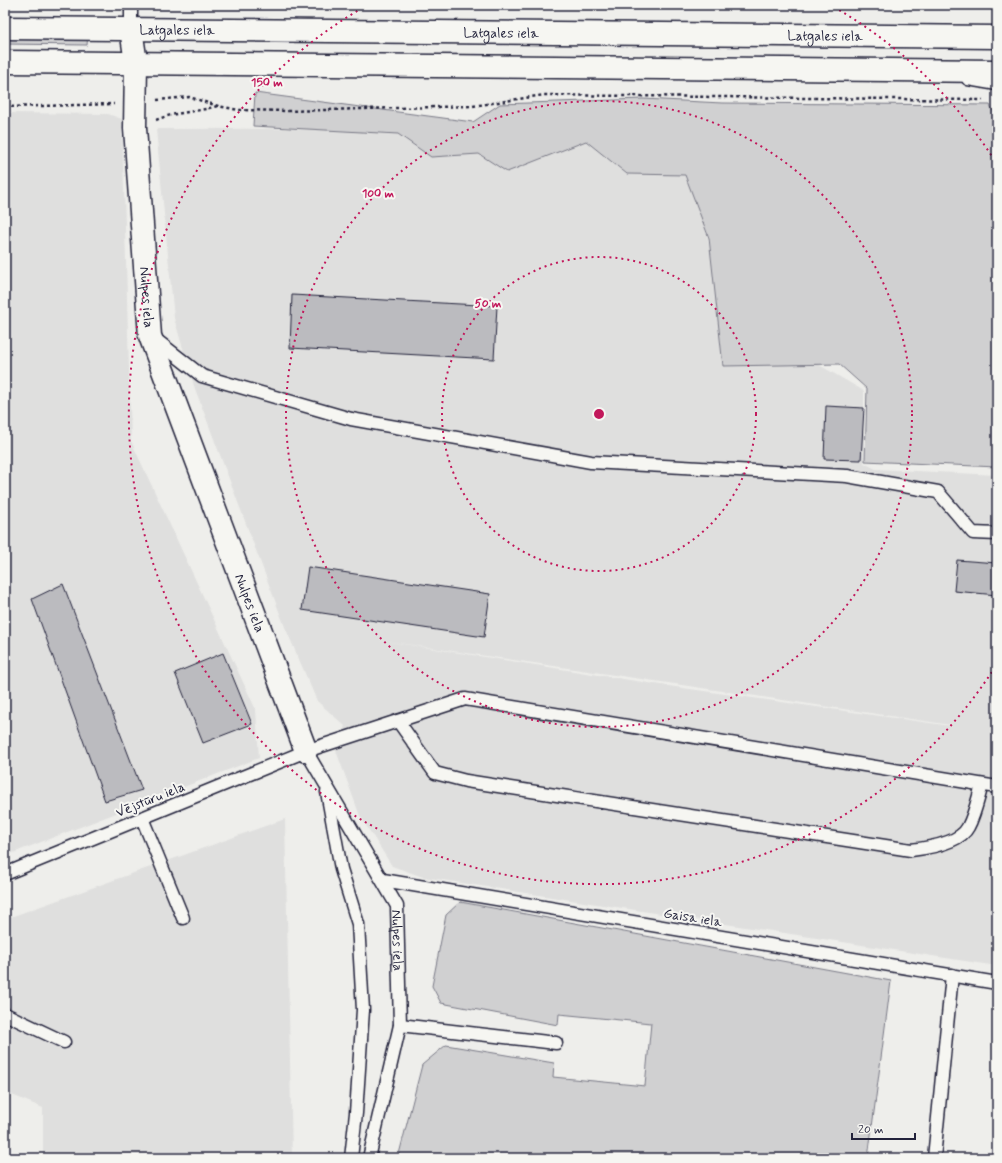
<svg xmlns="http://www.w3.org/2000/svg" width="1002" height="1163" font-family="Mynerve,sans-serif">
<style>
.built{fill:#dfdfde;fill-rule:evenodd}
.green{fill:#d0d0d1;stroke:#797986}
.building{fill:#bbbbbf;stroke:#22223b}
.lines{fill:none;stroke-linecap:round;stroke-linejoin:round}
.lane-casing{stroke:#22223b;stroke-width:15}
.street-casing{stroke:#22223b;stroke-width:25}
.highway-casing{stroke:#22223b;stroke-width:25}
.path{stroke:#22223b;stroke-width:2.5;stroke-dasharray:3 3;stroke-linecap:butt}
.lane{stroke:#f6f6f2;stroke-width:12}
.street{stroke:#f6f6f2;stroke-width:22}
.highway{stroke:#f6f6f2;stroke-width:22}
.ring{fill:none;stroke:#c2185b;stroke-width:2;stroke-dasharray:2 4}
.labels{text-anchor:middle;stroke-width:4;stroke-linejoin:round;paint-order:stroke}
.street-label{font-size:14px;fill:#22223b;stroke:#f6f6f2}
.centre{fill:#c2185b;stroke:#f6f6f2;stroke-width:2}
.ring-label{font-size:12px;text-anchor:middle;font-weight:bold;fill:#c2185b;stroke:#f6f6f2;stroke-width:4;stroke-linejoin:round;paint-order:stroke}
</style>
<rect width="100%" height="100%" fill="#eeeeeb"/>
<filter id="ink" filterUnits="userSpaceOnUse"><feTurbulence type="fractalNoise" baseFrequency=".025" numOctaves="2"/><feDisplacementMap in="SourceGraphic" scale="8" xChannelSelector="R" yChannelSelector="G"/><feConvolveMatrix kernelMatrix="1 2 1 2 8 2 1 2 1" color-interpolation-filters="sRGB"/></filter>
<g filter="url(#ink)">
<path class="built" d="M5 113 108 114 122 119 131 441 256 710 259 758 5 856Z
M681 128 725 310 864 391V463L876 469 997 475V966L423 877 392 866 360 816 335 748 345 726 317 701 285 627 194 386 174 318 156 129ZM378 640 951 725V726L655 684Z
M285 819 292 1158H43V1108L5 1092V919Z"/>
<path class="green" d="M5 33H88L87 45 5 44Z
M255 93 473 122 500 104 643 99 722 103 990 105 997 119V467L865 461 867 389 839 364 723 366 709 238 685 175 627 174 586 141 507 172 479 154 431 157 398 134 253 126Z
M460 902 891 981 868 1158H398L422 1065 446 1045 554 1063 553 1077 645 1086 651 1023 559 1014 558 1025 441 1003 432 986 446 915Z"/>
<path class="building" d="M292 295 497 306 494 359 290 348Z
M826 406 864 408 861 460 824 459Z
M957 560 997 563V595L954 591Z
M308 567 490 594 484 637 302 610Z
M63 584 142 790 105 801 32 599Z
M223 653 252 724 203 743 175 673Z"/>
<g class="lines">
<defs>
<g id="lane">
<path d="M131 29V5"/>
<path d="M968 79 997 84"/>
<path d="M155 339 202 376 351 419 591 462 847 476 938 492 973 533 997 534"/>
<path d="M398 721 435 773 466 781 911 850C928 848 960 843 968 827 975 814 978 798 982 785"/>
<path id="s1" d="M306 751 397 906 400 1025 369 1158"/>
<path d="M327 792 341 869 358 924 363 1010 356 1113 351 1158"/>
<path d="M142 818 183 918"/>
<path d="M5 874 306 751 465 699 997 787"/>
<path d="M383 880 997 983"/>
<path d="M5 1014 64 1042"/>
<path d="M400 1025 556 1043"/>
<path d="M934 1158 952 975"/>
</g>
<g id="street">
<path id="s2" d="M131 29 136 63 135 128 150 336 306 751"/>
</g>
<g id="highway">
<path id="s3" d="M5 28 997 37"/>
<path d="M5 62 997 71"/>
</g>
</defs>
<use href="#lane" class="lane-casing"/>
<use href="#street" class="street-casing"/>
<use href="#highway" class="highway-casing"/>
<path class="path" d="M157 100 189 97 218 106 239 110 288 111 473 106 544 95 983 100
M5 107 114 104
M156 120C177 111 195 113 217 106"/>
<use href="#lane" class="lane"/>
<use href="#street" class="street"/>
<use href="#highway" class="highway"/>
</g>
</g>
<g class="ring">
<circle cx="599" cy="414" r="157"/>
<circle cx="599" cy="414" r="313"/>
<path d="M995 667A470 470 0 1 1 364 7M834 7A470 470 0 0 1 995 161"/>
</g>
<g class="labels">
<g class="street-label">
<text dy="5" stroke="none"><textPath href="#s3" startOffset="172">Latgales iela</textPath></text>
<text dy="5" stroke="none"><textPath href="#s3" startOffset="496">Latgales iela</textPath></text>
<text dy="5" stroke="none"><textPath href="#s3" startOffset="820">Latgales iela</textPath></text>
<text dy="5" stroke="none"><textPath href="#s2" startOffset="269">Nulpes iela</textPath></text>
<text dy="5" stroke="none"><textPath href="#s2" startOffset="593">Nulpes iela</textPath></text>
<text transform="translate(150 799) rotate(-22)" y="5">Vējstūru iela</text>
<text transform="translate(693 917) rotate(9)" y="5">Gaisa iela</text>
<text dy="5" stroke="none"><textPath href="#s1" startOffset="214">Nulpes iela</textPath></text>
</g>
</g>
<circle cx="599" cy="414" r="6" class="centre"/>
<g class="ring-label">
<text x="267" y="86">150 m</text>
<text x="378" y="197">100 m</text>
<text x="488" y="307">50 m</text>
</g>
<rect width="1002" height="1163" fill="none" stroke="#f6f6f2" stroke-width="20"/>
<rect x="10" y="10" width="982" height="1143" fill="none" stroke="#22223b" stroke-width="1.5" filter="url(#ink)"/>
<path d="M852 1133v6h63v-6" fill="none" stroke="#22223b" stroke-width="2"/>
<text x="858" y="1133" font-size="12" fill="#22223b" stroke="#f6f6f2" stroke-width="3" paint-order="stroke">20 m</text>
</svg>
